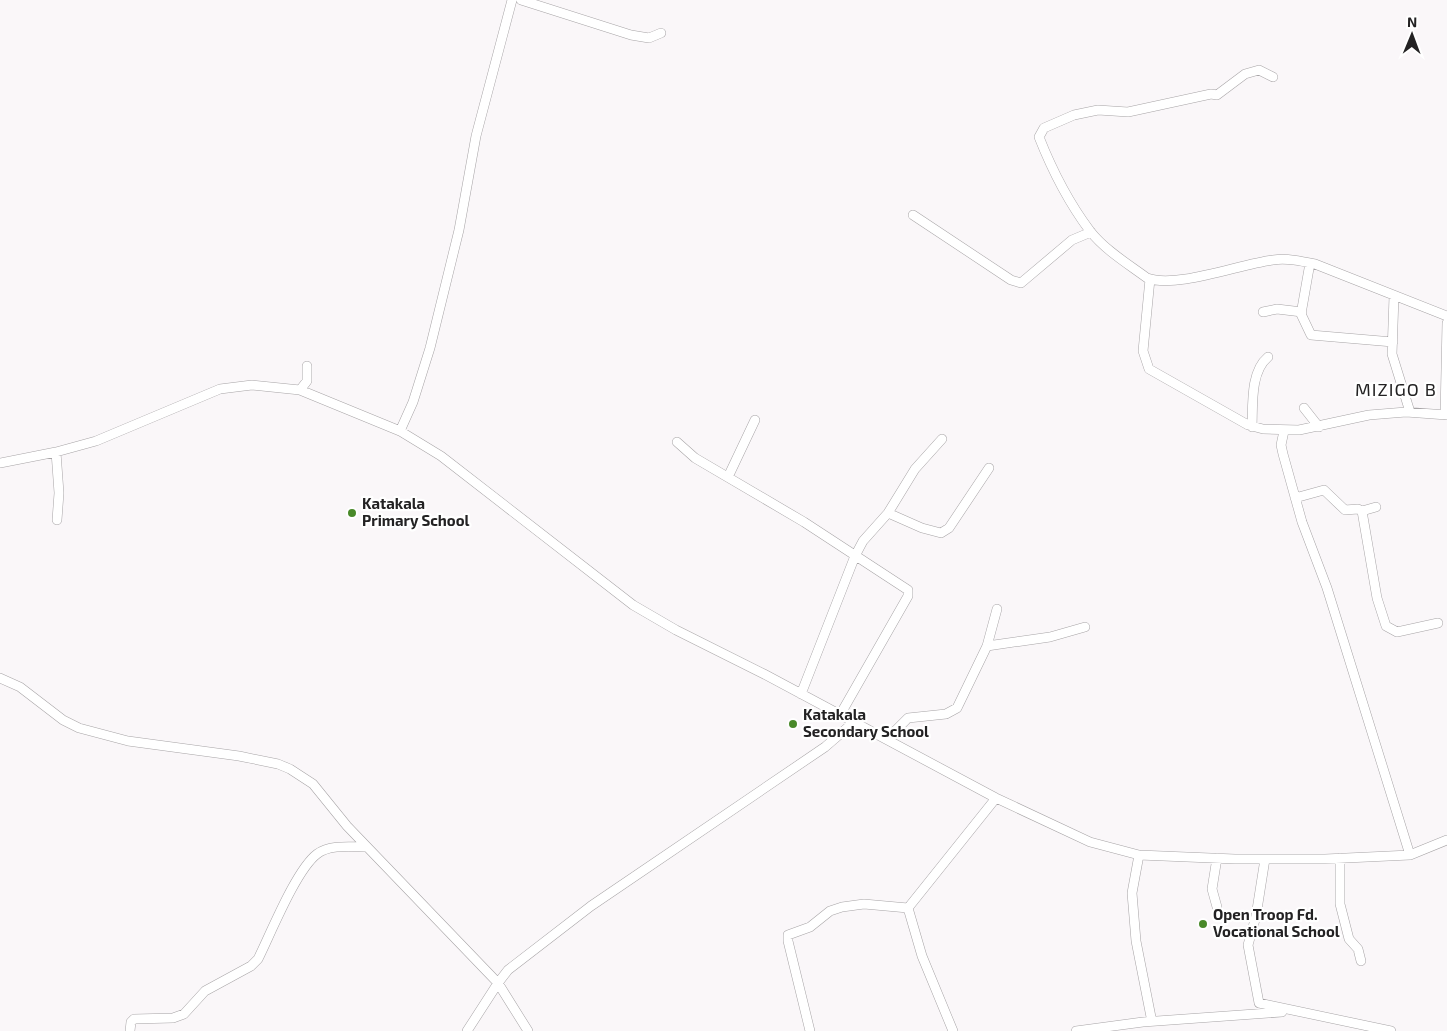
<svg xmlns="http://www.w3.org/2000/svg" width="1447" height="1031" font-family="'Exo 2',sans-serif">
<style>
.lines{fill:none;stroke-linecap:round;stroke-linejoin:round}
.minor-casing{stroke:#a7a4a6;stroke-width:10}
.minor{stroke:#fff;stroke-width:9}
.poi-dot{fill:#498929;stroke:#fff;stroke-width:2}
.labels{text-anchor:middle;stroke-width:4.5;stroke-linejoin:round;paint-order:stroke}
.poi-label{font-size:15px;font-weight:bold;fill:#232223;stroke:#fff;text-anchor:start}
.quarter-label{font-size:18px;letter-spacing:1px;fill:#232223;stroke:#fff}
</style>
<rect width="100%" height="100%" fill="#faf7f9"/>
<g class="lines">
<defs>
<path id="minor" d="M521 0 631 35 649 38 661 33
M1273 77 1259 70 1245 74 1217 95 1211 94 1128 112 1098 110 1074 115 1044 128 1039 137C1052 170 1069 203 1090 231 1105 250 1128 264 1147 278 1176 289 1240 264 1273 260 1287 258 1301 261 1315 264L1447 316
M913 215 1011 280 1021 283 1072 240 1091 232
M1310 263 1301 314 1311 335 1393 342
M1150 279 1143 351 1149 369 1248 425 1263 429 1299 430 1369 415 1406 412 1447 415
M1394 296 1392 354 1410 412
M1263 312 1277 309 1302 312
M300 390 307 381V366
M1304 408 1319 427
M1445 415 1447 323
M1252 427C1253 405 1250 372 1268 357
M400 431 413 402 430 348 459 230 476 136 512 0
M1284 431 1281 445 1283 454 1302 522 1327 588 1410 855
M677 442 695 458 804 522 908 590V596L840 715
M56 452 59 493 57 520
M0 463 56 452 96 441 220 389 252 385 300 390 400 431 441 456 633 605 676 630 764 674 996 798 1090 842 1139 855 1235 859H1325L1410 855 1447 840
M728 477 755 420
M1295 498 1324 490 1345 510 1358 509 1362 511
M1376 507 1362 511 1377 598 1386 626 1397 632 1438 623
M888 513 922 528 941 533 949 528 989 468
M987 646 1050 637 1085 627
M0 678 20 687 63 720 79 728 128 741 239 756 278 764 290 769 313 784 347 826 498 983 467 1031
M801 694 855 556 863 541 888 513 915 469 942 439
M887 739 908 718 946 714 957 708 987 646 997 609
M1139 855 1132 893 1136 941 1151 1017
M1340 858V904L1349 939 1358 949 1361 961
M1265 859 1256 916 1248 945 1259 1003 1391 1031
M1217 907 1212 889 1217 858
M130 1031 131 1022 134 1019 173 1018 184 1014 205 991 251 966 258 959C271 933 296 870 317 854 330 844 352 847 367 847
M528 1031 498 983 508 970 591 906 825 747 854 722
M810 1031 788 941V935L810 927 830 911 842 907 864 904 908 908
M953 1031 922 956 908 908 996 798
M1076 1031 1143 1022 1282 1012"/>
</defs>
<use href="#minor" class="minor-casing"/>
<use href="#minor" class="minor"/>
</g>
<g class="poi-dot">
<circle cx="352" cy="513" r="5"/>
<circle cx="793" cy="724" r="5"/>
<circle cx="1203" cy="924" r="5"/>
</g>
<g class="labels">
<g class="poi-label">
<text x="362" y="509">Katakala<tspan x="362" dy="17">Primary School</tspan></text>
<text x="803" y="720">Katakala<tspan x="803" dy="17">Secondary School</tspan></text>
<text x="1213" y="920">Open Troop Fd.<tspan x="1213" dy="17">Vocational School</tspan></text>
</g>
<g class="quarter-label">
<text x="1396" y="396">MIZIGO B</text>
</g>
</g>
<g transform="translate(1412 35) rotate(1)" stroke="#ffffff" stroke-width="4" paint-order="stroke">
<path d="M0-4L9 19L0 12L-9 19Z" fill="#232223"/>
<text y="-8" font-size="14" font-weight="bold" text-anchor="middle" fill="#232223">N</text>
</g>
</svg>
